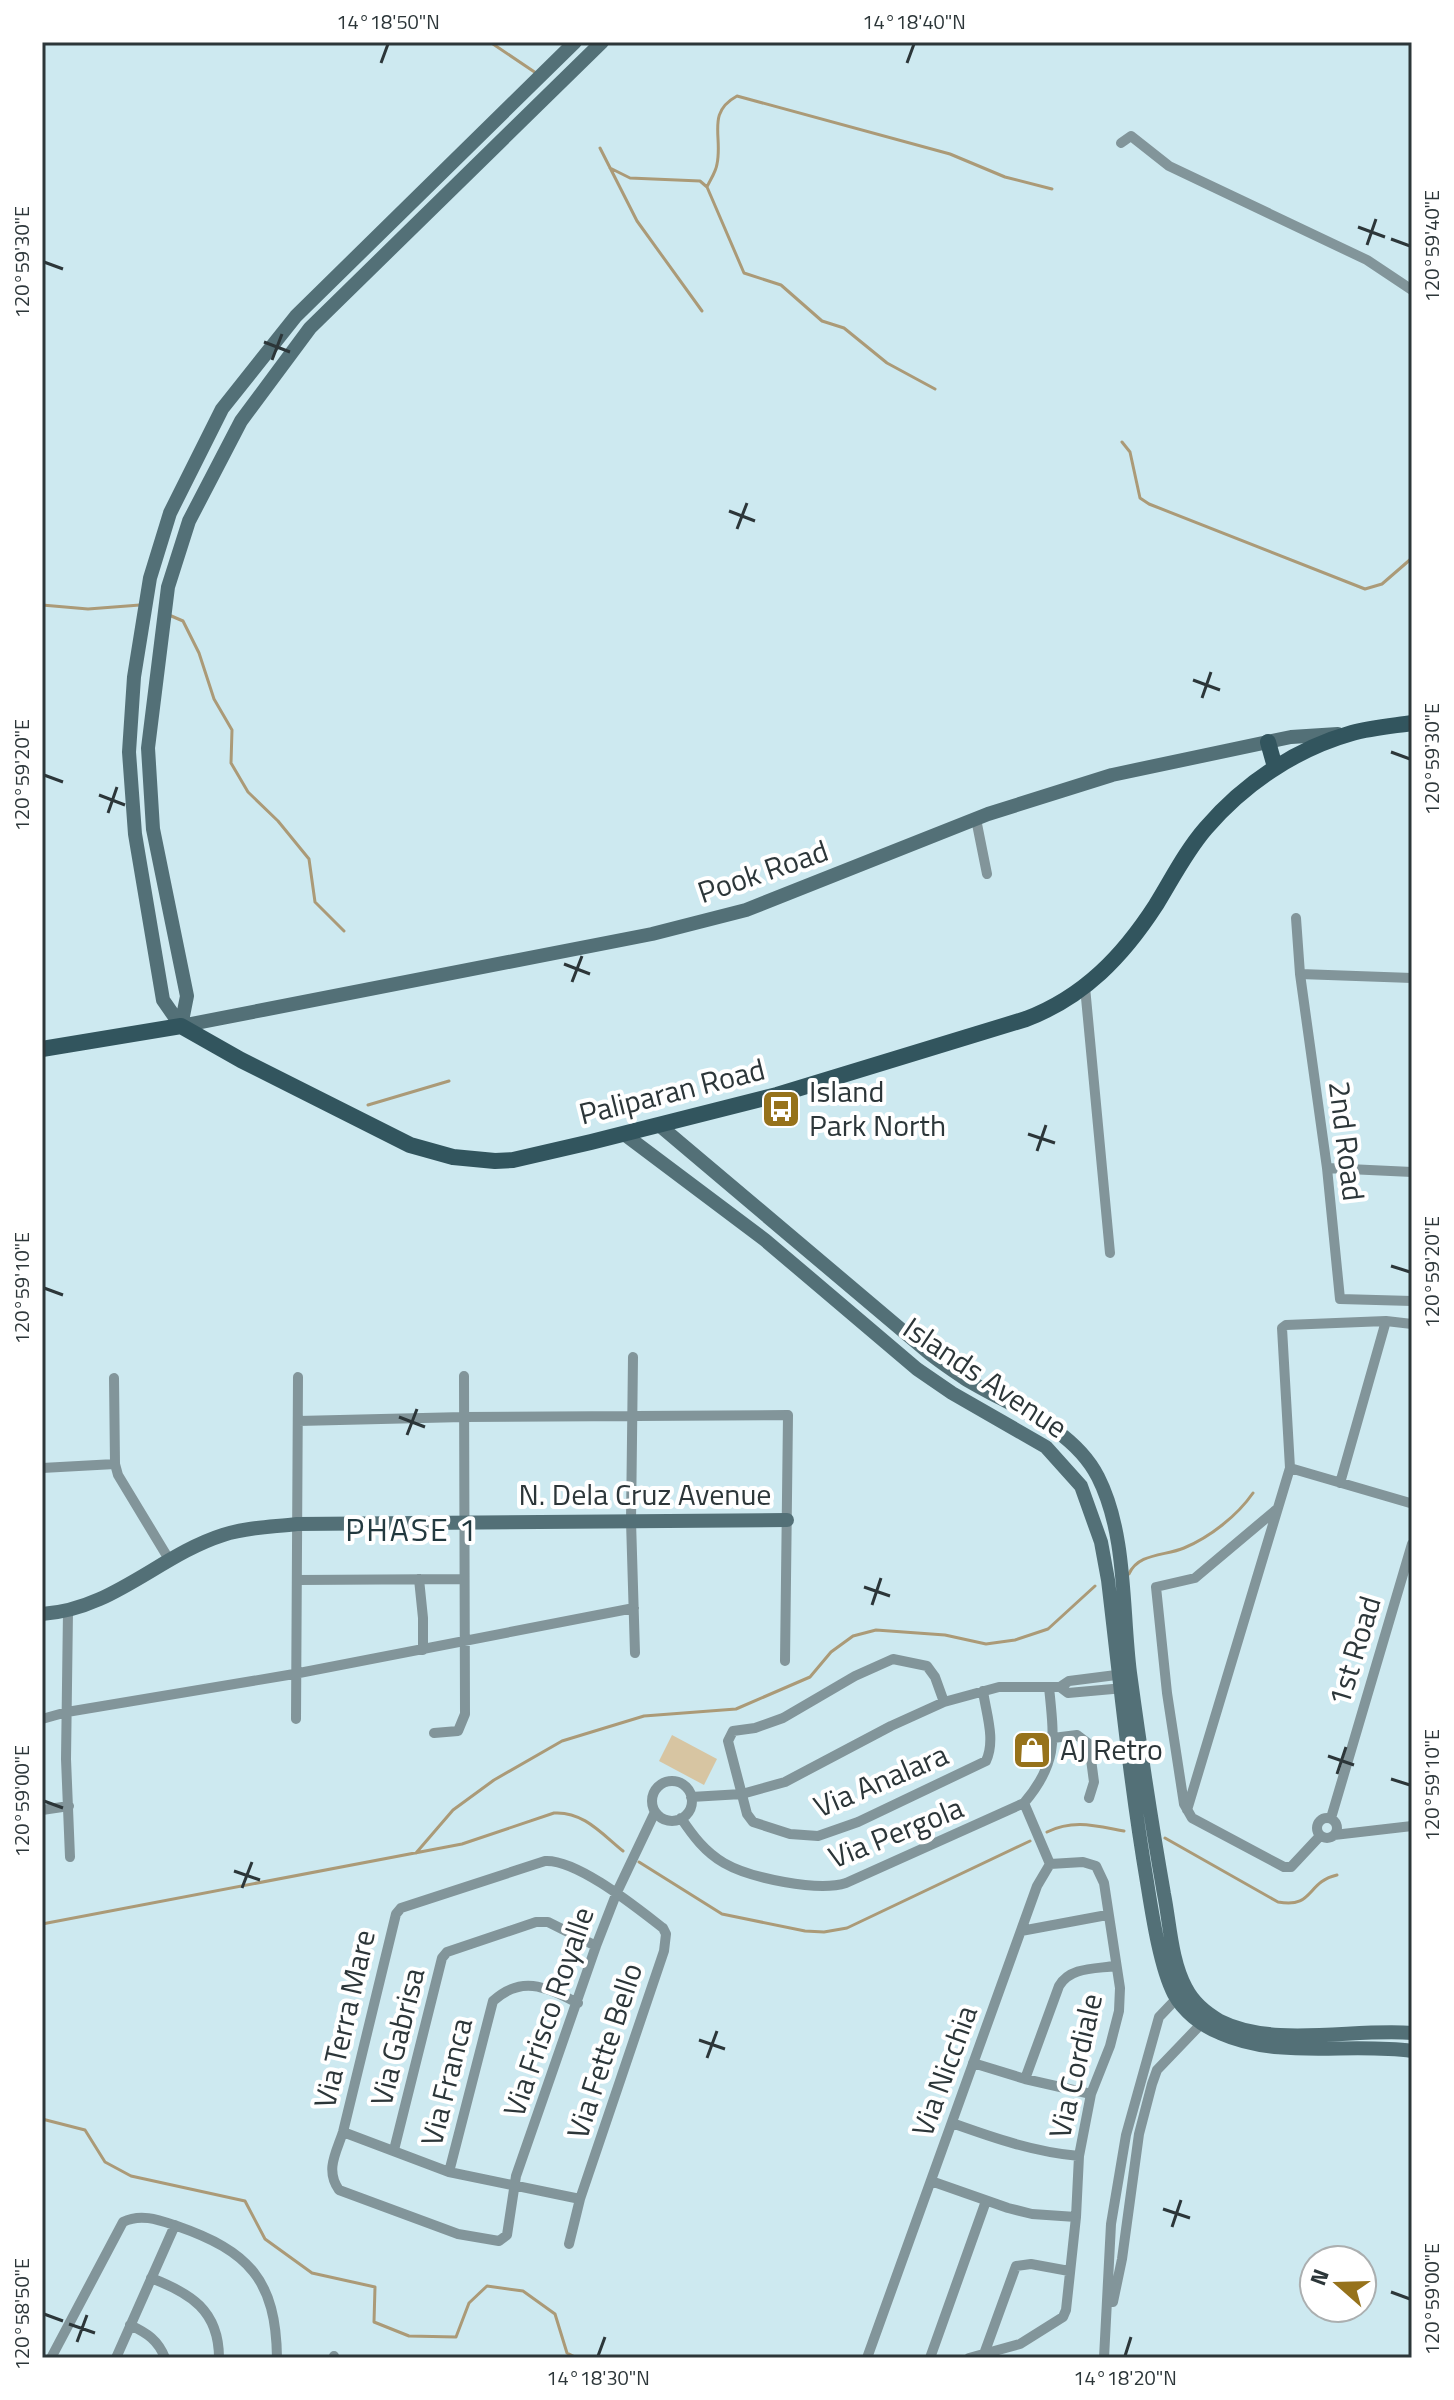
<svg xmlns="http://www.w3.org/2000/svg" width="1454" height="2400" font-family="'Titillium Web',sans-serif">
<style>
.green{fill:#d7c5a2}
.lines{fill:none;stroke-linecap:round;stroke-linejoin:round}
.stream{stroke:#ab9a77;stroke-width:3}
.street{stroke:#82959a;stroke-width:10}
.secondary{stroke:#537077;stroke-width:14}
.primary{stroke:#32555e;stroke-width:16}
.ticks{fill:none;stroke:#2c3639;stroke-width:3}
.labels{text-anchor:middle;stroke-width:8;stroke-linejoin:round;paint-order:stroke}
.street-label{font-size:30px;fill:#2c3639;stroke:#fff}
.poi-label{font-size:30px;fill:#2c3639;stroke:#fff;text-anchor:start}
.neighbourhood-label{font-size:32px;letter-spacing:2px;fill:#22393f;stroke:#fff}
.neatline{fill:none;stroke:#2c3639;stroke-width:3}
.ticks-label{font-size:20px;text-anchor:middle;fill:#2c3639}
</style>
<rect width="100%" height="100%" fill="#cde9f0"/>
<path class="green" d="M672 1735 717 1759 704 1785 659 1761Z"/>
<g class="lines">
<path class="stream" d="M490 42 536 73
M600 148 637 221 702 311
M610 168 630 178 700 181 707 187 744 273 781 285 822 321 844 328 887 363 935 389
M707 187C710 180 716 172 717 164 723 136 706 113 737 96L950 154 1005 177 1052 189
M1122 442 1130 452 1140 498 1149 504 1365 589 1382 584 1412 558
M42 605 88 609 140 605
M169 615 183 621 199 653 214 699 232 730 231 763 248 792 278 821 309 859 315 902 344 931
M368 1105 449 1081
M1129 1574C1138 1553 1165 1556 1184 1548 1210 1537 1237 1516 1253 1493
M1047 1832C1074 1819 1096 1826 1124 1831
M1165 1838 1278 1902C1314 1909 1306 1882 1337 1875
M416 1853 453 1810 494 1780 562 1741 644 1716 736 1709 810 1677 831 1652 853 1636 876 1630 945 1635 986 1644 1015 1640 1048 1629 1095 1586
M639 1862 722 1914 805 1931 824 1932 847 1928 1030 1841
M42 1924 462 1844 554 1813C583 1811 602 1834 623 1851
M42 2119 85 2130 105 2162 131 2176 245 2201 265 2239 312 2273 375 2287 374 2322 409 2336 456 2337 469 2303 487 2286 523 2291 555 2314 567 2353 577 2358"/>
<path class="street" d="M1121 143 1131 136 1169 166 1367 260 1412 290
M976 819 987 874
M1296 918 1300 974 1327 1168 1340 1299 1412 1301
M1300 974 1412 978
M1085 987 1110 1253
M1327 1168 1412 1172
M633 1357 631 1521 635 1653
M114 1378 115 1464
M298 1421 464 1417 788 1415 785 1661
M42 1468 115 1464 118 1475 170 1561
M1290 1468 1410 1503
M1340 1483 1386 1321
M1277 1509 1195 1578 1156 1587 1167 1693 1184 1804 1192 1818 1284 1867H1291L1320 1836
M419 1579 423 1618V1650
M298 1580 464 1579
M68 1611 66 1759 70 1857
M1060 1687 1069 1681 1124 1674
M944 1702 935 1677 927 1666 893 1659 855 1676 783 1718 755 1728 733 1731 728 1741 747 1814 753 1822 790 1834 818 1836 858 1822 986 1761C996 1740 986 1713 983 1691
M42 1719 67 1712 294 1674 634 1608
M296 1719 298 1377
M434 1733 458 1731 465 1714 464 1376
M1053 1738 1077 1735 1089 1744 1094 1782 1089 1798
M652 1801a20 20 0 1 1 40 0a20 20 0 1 1-40 0Z
M691 1797 742 1794 785 1782 891 1726 944 1702 999 1687H1060L1068 1693 1124 1688
M1024 1803 1050 1864
M42 1810 69 1806
M1187 1810 1290 1468 1282 1328 1286 1325 1386 1321 1412 1324
M1317 1828a10 10 0 1 1 20 0a10 10 0 1 1-20 0Z
M681 1818C693 1836 705 1852 724 1863 750 1878 818 1892 846 1883L1024 1803C1059 1762 1054 1738 1049 1687
M1331 1818 1412 1544
M1334 1835 1412 1826
M1021 1931 1107 1915
M973 2063 1025 2079 1091 2094
M1025 2079 1059 1986C1070 1967 1095 1969 1115 1966
M952 2123C994 2138 1034 2152 1079 2156
M343 2132 449 2172 580 2199
M394 2150 442 1958 447 1952 536 1922H548L596 1946
M449 2172 493 2001C523 1974 547 1988 578 2003
M931 2181 1008 2208 1032 2214 1076 2217
M569 2244 580 2199 664 1951 666 1934 663 1928C637 1908 577 1859 545 1861L401 1908 396 1914 343 2132C336 2153 325 2170 339 2190L458 2234 499 2241 507 2235 516 2176 596 1946 617 1892 655 1812
M151 2278C190 2293 219 2310 219 2358
M1113 2302 1122 2259 1139 2134 1152 2084 1157 2070 1204 2021
M130 2325C147 2333 158 2340 165 2358
M984 2354 1016 2266 1031 2264 1069 2271
M51 2358 123 2222C141 2213 159 2220 177 2226 249 2251 276 2280 277 2358
M116 2358 175 2225
M334 2358V2356
M867 2358 1037 1886 1050 1864
M930 2358 986 2201
M969 2358 1020 2344 1063 2317 1066 2310 1076 2217 1079 2156 1091 2094 1110 2046 1119 2011 1120 1988 1104 1883 1096 1866 1083 1862 1050 1864
M1104 2358 1111 2224 1126 2135 1159 2017 1180 1995"/>
<path class="secondary" d="M181 1026 652 934 746 910 988 814 1112 775 1291 737 1338 734
M181 1026 163 1000 135 834 129 752 134 677 150 578 170 513 222 409 296 316 575 42
M181 1026 187 996 153 829 148 748 168 587 189 521 241 421 310 328 602 42
M659 1125 929 1353C940 1362 952 1370 964 1378 1009 1406 1072 1426 1098 1477 1127 1534 1122 1610 1130 1673 1140 1747 1151 1820 1164 1894 1170 1924 1171 1960 1186 1988 1193 2002 1206 2013 1220 2021 1273 2048 1355 2028 1412 2033
M624 1134 765 1240 917 1369 952 1393 1046 1447 1081 1486 1101 1542 1108 1580C1120 1681 1130 1782 1147 1882 1152 1913 1160 1967 1174 1994 1183 2011 1202 2026 1220 2033 1281 2060 1348 2042 1412 2051
M42 1614C112 1610 160 1555 223 1535 247 1527 273 1527 297 1524L787 1520"/>
<path class="primary" d="M1268 742 1275 767
M42 1049 181 1026 241 1060 410 1145 453 1157 495 1161 513 1160 591 1142 777 1095 1026 1019C1084 997 1123 956 1156 905 1172 879 1186 851 1206 828 1244 784 1295 749 1352 733 1371 728 1392 726 1412 723"/>
</g>
<path class="ticks" d="M381 63 388 44M907 63 914 44M1358 227 1385 237M1391 239 1410 246M1367 245 1376 219M44 262 63 269M264 342 290 352M272 360 282 334M729 511 755 521M737 529 747 503M1193 680 1220 690M1202 698 1211 672M1391 752 1410 759M44 775 63 782M99 795 125 805M108 813 117 787M564 964 590 974M572 982 582 956M1028 1134 1055 1143M1037 1151 1046 1125M1391 1266 1410 1272M44 1288 63 1295M399 1417 425 1427M407 1435 417 1409M864 1587 890 1596M872 1605 881 1578M1328 1756 1354 1765M1337 1774 1346 1747M1391 1779 1410 1785M44 1801 63 1808M234 1871 260 1880M242 1888 252 1862M699 2040 725 2049M707 2058 717 2031M1163 2209 1190 2218M1172 2227 1181 2200M1391 2292 1410 2299M44 2314 63 2321M69 2324 95 2333M77 2342 87 2315M598 2356 605 2337M1125 2356 1131 2337"/>
<defs>
<symbol id="bus-square" viewBox="-11 -11 22 22"><rect x="-9" y="-9" width="18" height="18" rx="4" fill="#96721b" stroke="#fff"/><path d="M-5-6H5V4H4V6H2V4H-2V6H-4V4H-5ZM-3.5-4V0h7V-4ZM-3.5 1.2v1.5H-2V1.2ZM2 1.2v1.5H3.5V1.2Z" fill="#fff"/></symbol>
<symbol id="shop-square" viewBox="-11 -11 22 22"><rect x="-9" y="-9" width="18" height="18" rx="4" fill="#96721b" stroke="#fff"/><path d="M-5-2.5h2.3a2.7 3.5 0 0 1 5.4 0H5L5.5 6h-11ZM-1.5-2.5h3a1.5 2.3 0 0 0-3 0Z" fill="#fff"/></symbol>
</defs>
<g fill-rule="evenodd">
<use href="#bus-square" x="759" y="1087" width="44" height="44"/>
<use href="#shop-square" x="1010" y="1728" width="44" height="44"/>
</g>
<g class="labels">
<g class="street-label">
<text transform="translate(763 872) rotate(-19)" y="10">Pook Road</text>
<text transform="translate(672 1092) rotate(-14)" y="10">Paliparan Road</text>
<text transform="translate(1346 1141) rotate(83)" y="10">2nd Road</text>
<text transform="translate(985 1378) rotate(34)" y="10">Islands Avenue</text>
<text x="645" y="1505">N. Dela Cruz Avenue</text>
<text transform="translate(1355 1651) rotate(-73)" y="10">1st Road</text>
<text transform="translate(881 1781) rotate(-23)" y="10">Via Analara</text>
<text transform="translate(896 1833) rotate(-22)" y="10">Via Pergola</text>
<text transform="translate(549 2012) rotate(-71)" y="10">Via Frisco Royalle</text>
<text transform="translate(345 2019) rotate(-77)" y="10">Via Terra Mare</text>
<text transform="translate(398 2037) rotate(-76)" y="10">Via Gabrisa</text>
<text transform="translate(605 2051) rotate(-72)" y="10">Via Fette Bello</text>
<text transform="translate(1076 2066) rotate(-77)" y="10">Via Cordiale</text>
<text transform="translate(945 2071) rotate(-70)" y="10">Via Nicchia</text>
<text transform="translate(447 2082) rotate(-76)" y="10">Via Franca</text>
</g>
<g class="poi-label">
<text x="809" y="1102">Island<tspan x="809" dy="34">Park North</tspan></text>
<text x="1060" y="1760">AJ Retro</text>
</g>
<g class="neighbourhood-label">
<text x="412" y="1541">PHASE 1</text>
</g>
</g>
<rect width="1454" height="2400" fill="none" stroke="#ffffff" stroke-width="88"/>
<g transform="translate(1338 2284) rotate(290)"><circle r="38" fill="#ffffff" stroke="#abafb0" stroke-width="2"/>
<path d="M0-6L14 30L0 20L-14 30Z" fill="#96721b"/>
<text y="-12" font-size="22" font-weight="bold" text-anchor="middle" fill="#2c3639">N</text>
</g>
<rect x="44" y="44" width="1366" height="2312" class="neatline"/>
<g class="ticks-label">
<text x="388" y="29">14°18'50"N</text>
<text x="914" y="29">14°18'40"N</text>
<text transform="translate(1432 246) rotate(-90)" y="7">120°59'40"E</text>
<text transform="translate(22 262) rotate(-90)" y="7">120°59'30"E</text>
<text transform="translate(1432 759) rotate(-90)" y="7">120°59'30"E</text>
<text transform="translate(22 775) rotate(-90)" y="7">120°59'20"E</text>
<text transform="translate(1432 1272) rotate(-90)" y="7">120°59'20"E</text>
<text transform="translate(22 1288) rotate(-90)" y="7">120°59'10"E</text>
<text transform="translate(1432 1785) rotate(-90)" y="7">120°59'10"E</text>
<text transform="translate(22 1801) rotate(-90)" y="7">120°59'00"E</text>
<text transform="translate(1432 2299) rotate(-90)" y="7">120°59'00"E</text>
<text transform="translate(22 2314) rotate(-90)" y="7">120°58'50"E</text>
<text x="598" y="2385">14°18'30"N</text>
<text x="1125" y="2385">14°18'20"N</text>
</g>
</svg>
